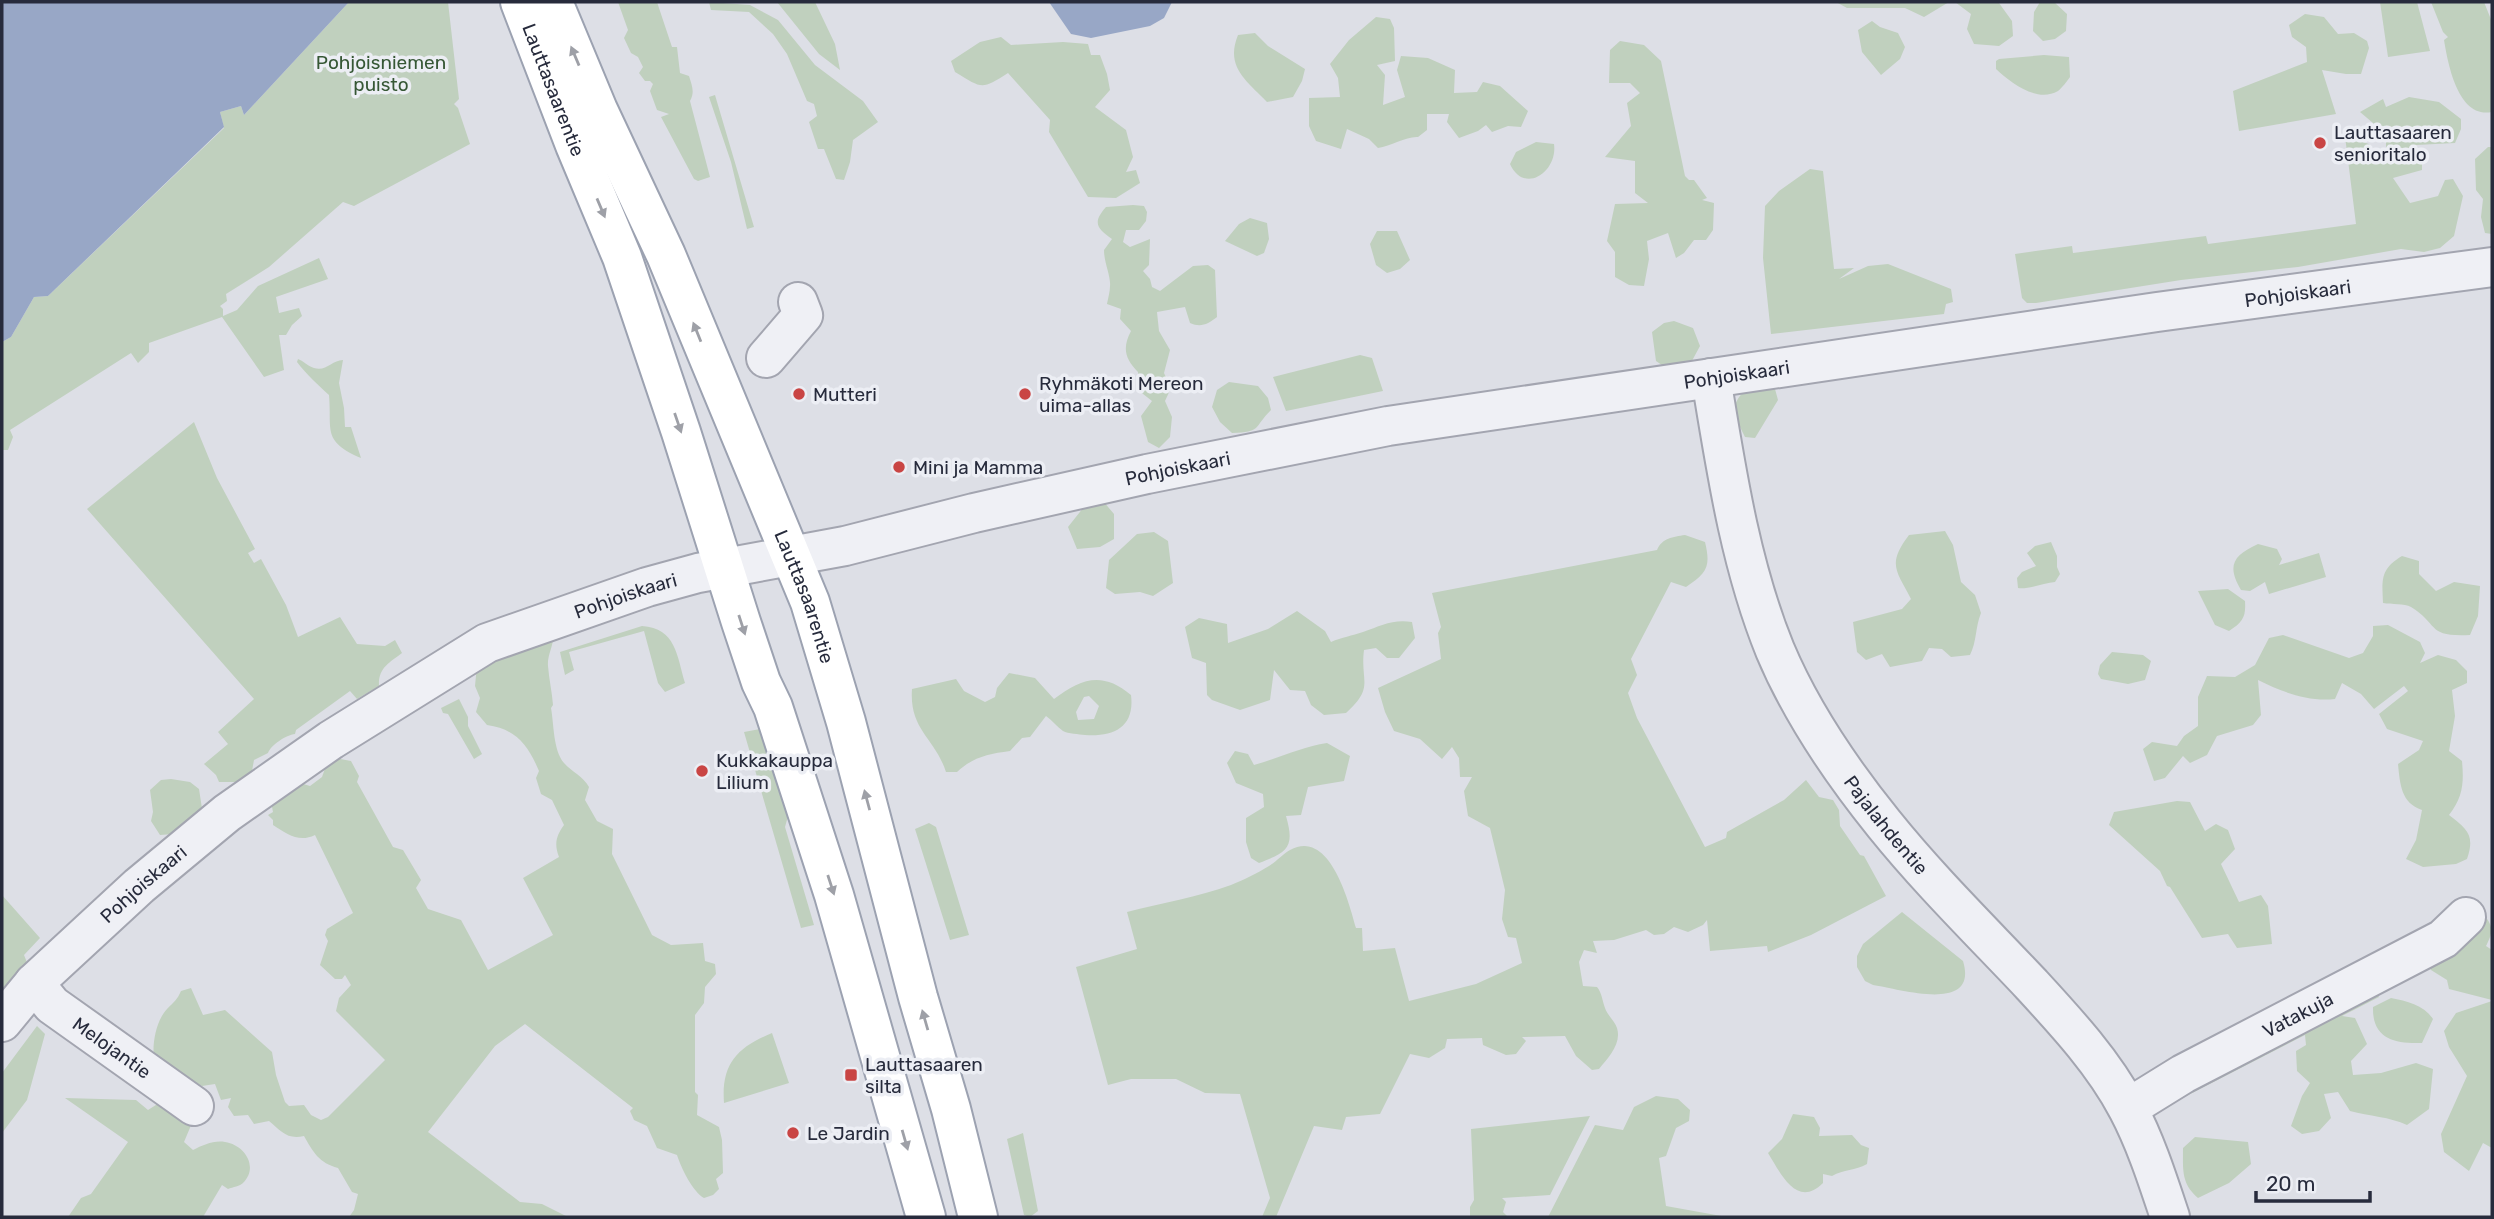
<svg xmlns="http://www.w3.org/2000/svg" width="2494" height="1219" font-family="Rubik,sans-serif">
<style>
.green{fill:#c0d0be;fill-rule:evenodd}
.water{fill:#98a7c6}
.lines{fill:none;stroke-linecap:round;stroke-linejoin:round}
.minor-casing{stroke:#a3a5b0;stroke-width:42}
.major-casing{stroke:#9ca2b1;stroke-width:42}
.minor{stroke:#eff0f5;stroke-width:38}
.major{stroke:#fff;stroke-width:38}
.oneway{fill:#9ea0a7}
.poi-dot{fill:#c94544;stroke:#eceef4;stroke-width:2.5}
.labels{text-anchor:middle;stroke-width:7;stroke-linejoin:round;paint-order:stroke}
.park-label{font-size:19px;fill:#365735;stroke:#eceef4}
.street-label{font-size:19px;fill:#272b3c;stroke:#eceef4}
.poi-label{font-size:19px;fill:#272b3c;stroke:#eceef4;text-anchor:start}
</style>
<rect width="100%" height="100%" fill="#dddfe6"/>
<path class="green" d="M349 2H448L459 99 454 104 458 108 470 144 354 206 343 202 269 267 226 294 227 301 220 306 223 309V316L237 310 258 286 319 258 328 279 276 297 279 313 299 308 302 316 292 325 286 335H279L284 370 264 377 222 317 149 343V352L138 363 131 353 10 430 13 437 8 450H2V342L11 337 34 297 48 296 224 128 220 112 241 106 244 115Z
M618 2H657L672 47H677L680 73 689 76C692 86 695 92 690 101L710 177 698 181 694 179 661 117 669 114 657 110 650 91 653 84 650 81H645L639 73 643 67 638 57 631 53 624 38 628 30Z
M709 2 750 5 778 20 815 65 863 101 878 122 853 140 850 162 844 180 836 179 824 149H818L809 122 817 116 814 104 807 101 787 54 773 34 749 12 711 10Z
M777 2H815L835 44 840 70 819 54Z
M1836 2H1949L1924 17 1905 8H1847Z
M1955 2 1999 3 2012 21 2013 36 1999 46 1974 44 1967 29 1971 14Z
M2040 2H2054L2067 14 2066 31 2055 39 2043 41 2033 31 2034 12Z
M2380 2H2417L2430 51 2388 57Z
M2431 2H2484L2492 22V112C2458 119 2448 64 2444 40L2448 37 2443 32Z
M2305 14 2324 17 2338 34 2354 33 2367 41 2369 48 2361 74H2346L2322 70 2336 114 2239 131 2233 91 2307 62 2306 47 2292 37 2289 25Z
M1376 17 1390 19 1394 28 1395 61 1377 65 1385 75 1383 105 1405 97 1397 70 1401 56 1428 58 1455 70 1454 93 1477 92 1483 82 1500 86 1528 111 1521 127 1508 126 1492 132 1486 125 1478 131 1459 138 1447 122 1449 114H1427V130L1418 137C1407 136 1391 146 1378 148L1369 139 1347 129 1341 149 1316 141 1309 126V98L1340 97 1338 78 1330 64 1349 40Z
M1872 21 1880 27 1898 33 1905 47 1900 59 1881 75 1862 52 1858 30Z
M1255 33 1268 46 1305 69 1302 81 1293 97 1267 102C1246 80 1225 67 1238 35Z
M1001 37 1011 45 1063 42 1088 44 1091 55H1100L1107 74 1110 90 1095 107 1126 130 1133 157 1126 172 1136 170 1140 183 1116 198 1088 197 1049 132 1050 120 1008 73C981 90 983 89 955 72L951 61 980 42Z
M1620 41 1644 45 1661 61 1685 176 1689 180H1694L1707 198 1702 200 1714 203 1713 230 1706 240H1694L1684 253 1676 258 1668 233 1647 241 1649 259 1644 286 1629 285 1615 277V252L1607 241 1615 204 1648 203 1635 193V161L1605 157 1631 126 1627 103 1640 93 1630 83H1609L1610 50Z
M2044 55 2069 57 2070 77C2067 81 2062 88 2058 91 2037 103 2011 83 1996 69V61L1999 59Z
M715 95 754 227 747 229 731 162 709 97Z
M2409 97 2439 102 2461 119V129L2455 143 2416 145 2413 151 2422 159V170L2393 178 2410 203 2438 196 2445 180 2453 179 2463 196 2454 236 2440 248 2424 252 2401 249 2298 267 2181 280 2036 303H2027L2022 298 2015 254 2072 246 2073 253 2206 236 2208 244 2356 224 2345 136 2369 144 2378 157 2386 149V134L2360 112 2383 99 2386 107Z
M1536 142 1554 144C1558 172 1524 195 1510 164L1516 152Z
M2488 147H2492V234L2485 233 2481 217 2483 199 2476 190 2475 159Z
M1810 169 1823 171 1834 269 1854 268 1839 279 1868 266 1888 264 1951 289 1953 302 1946 304 1944 314 1771 334 1763 258 1765 206 1779 191Z
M1133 205 1144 206 1147 212 1146 221 1139 230H1126L1123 242 1130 247 1150 239 1149 265 1143 271 1150 279 1152 287 1160 291 1193 266 1208 265 1215 270 1217 317C1208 324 1201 328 1190 323L1185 307 1157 312 1159 331 1170 350 1164 373 1171 388 1165 401 1172 417 1170 437 1159 448 1148 442 1141 416 1152 401 1138 390V372C1125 359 1122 348 1131 331L1120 319 1121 309 1107 304C1108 298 1110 292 1110 286 1111 276 1104 263 1104 250L1112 239C1097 228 1092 223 1106 207Z
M1250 218 1267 223 1269 239 1264 253 1257 256 1225 241 1239 224Z
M1377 231H1397L1410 260 1400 269 1387 273 1376 265 1370 244Z
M1674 321 1693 328 1700 346 1687 370 1672 372 1656 361 1652 332 1664 323Z
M1360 355 1372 358 1383 391 1286 411 1273 377Z
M298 359C304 361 307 366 314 368 326 372 332 360 343 360L339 383 344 408 345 427H351L361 458C322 441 332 431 329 395 318 385 306 374 297 362Z
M1229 382 1258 386 1268 398 1271 410C1253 428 1262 432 1232 433L1220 422 1212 407 1217 390Z
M1764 386 1775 389 1778 400 1755 438 1745 437 1733 413C1738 392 1744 390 1764 386Z
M194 422 217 478 255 549 248 553 254 563 261 559 286 605 298 637 340 617 357 644 385 646 395 640 402 653C389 663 378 668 379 686L357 699 350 691 296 730 295 734C286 735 271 745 268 753L254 760 252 771 239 782H219L216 775 204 764 228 744 218 732 254 699 87 509Z
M1103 501 1114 514V539L1100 547 1077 549 1068 527 1087 503Z
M1945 531 1953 545 1961 582 1975 595 1981 613C1975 628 1977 641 1970 655L1951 657 1942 649 1929 648 1922 661 1890 667 1882 654 1866 660 1857 652 1853 622 1902 609 1911 599C1896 570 1887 564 1909 535Z
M1154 532 1168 541 1173 583 1153 596 1140 592 1115 594 1106 588 1109 560 1137 534Z
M1685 535 1705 542C1711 567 1707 573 1686 587L1671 582 1631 659 1637 675 1628 693 1637 718 1705 847 1726 838 1727 832 1784 800 1806 780 1819 797 1833 800 1839 810 1840 826 1860 855 1864 856 1886 896 1811 935 1768 952 1767 946 1710 951 1707 920 1703 925 1688 932 1674 927 1664 934 1654 935 1646 930 1614 940 1593 941 1597 953 1584 950 1579 962 1583 986 1597 987C1602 993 1602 1000 1605 1008 1607 1015 1615 1021 1617 1028 1622 1044 1608 1058 1599 1069L1592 1070 1576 1056 1565 1036 1522 1037 1526 1041 1516 1054 1506 1055 1483 1045 1482 1038 1447 1039 1445 1048 1429 1058 1410 1054 1380 1114 1346 1117 1342 1130 1314 1126 1276 1217H1262L1270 1198 1240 1094 1205 1093 1176 1079H1131L1108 1085 1076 967 1137 949 1127 912C1161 903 1198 897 1231 885 1243 880 1258 873 1269 866 1277 861 1283 854 1290 850 1330 828 1349 903 1356 928H1362L1363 951 1395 948 1409 1001 1476 984 1522 963 1516 938 1508 937 1502 919 1505 890 1490 828 1468 816 1464 791 1472 777H1460L1459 758 1452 747 1442 759 1420 739 1394 731 1385 712 1378 688 1441 659 1438 633 1441 627 1432 593 1657 550C1662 538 1673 537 1685 535Z
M2051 542 2057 556V567L2060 574 2055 582C2044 583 2027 590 2018 588L2017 578 2022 572 2036 566 2027 553 2035 546Z
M2258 544 2277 549 2282 559 2279 565 2319 553 2326 577 2269 594 2265 582 2250 591 2241 590C2226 565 2234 555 2258 544Z
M2402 556 2419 561V574L2436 591 2454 582 2480 586 2478 616 2470 635C2426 637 2440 625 2411 607 2404 603 2392 605 2383 603 2382 580 2380 569 2402 556Z
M2228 589 2245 601C2246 617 2243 622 2229 631L2215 625 2198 591Z
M1297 611 1325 631 1331 642C1342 637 1352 636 1363 632 1381 626 1392 619 1412 622L1415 638 1399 658H1387L1376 648 1364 650C1360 682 1375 687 1346 713L1324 715 1311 705 1305 691 1290 690 1274 670 1270 700 1240 710 1212 700 1207 695 1206 663 1192 658 1185 627 1199 618 1227 624 1228 643 1268 629Z
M2388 625 2420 642 2425 653 2420 663 2438 655 2456 660 2467 671V683L2452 690 2455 716 2449 751 2462 761C2464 783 2463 797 2449 815 2468 830 2475 835 2467 859L2456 864 2423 867 2406 859 2416 840 2422 810C2401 803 2400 784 2398 764L2419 750 2423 741 2387 729 2379 714 2408 691 2404 686 2374 709 2361 694 2342 683 2335 699C2308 702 2282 692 2258 680L2261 715 2253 725 2217 736 2207 755 2190 763 2183 756 2165 778 2154 781 2143 749 2152 742 2177 746 2184 736 2198 726V697L2207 676 2235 677 2255 665 2269 638 2283 635 2349 658 2363 653 2373 636V626Z
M642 626C676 628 677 656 685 683L665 692 658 683 644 631 569 652 574 670 565 675 560 652Z
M553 632C555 644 547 654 548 666 549 679 552 692 553 705L551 708C554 724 553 750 564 763 572 772 583 776 589 787L585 800 597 821 613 829 612 854 652 935 671 945 703 943 705 961 715 964 716 974 705 987 704 1003 695 1015V1092L698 1095 697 1115 719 1127 722 1140 723 1173 716 1179 719 1189 713 1195 704 1198C693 1192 681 1168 677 1155L657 1148 647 1126 634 1120 630 1111 633 1108 525 1024 495 1046 428 1132 520 1202 542 1204 568 1217H349L354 1210 358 1194 352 1192 338 1168C319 1163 313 1152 304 1136 287 1140 281 1131 269 1121L254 1124 248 1115 234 1116 228 1107 231 1098 221 1100 215 1084 202 1086 154 1059C152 1043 156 1021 167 1009 174 1002 177 1000 181 991L191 988 203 1015 225 1010 272 1052 276 1075 285 1102 289 1106 304 1105 311 1115 321 1120 328 1117 385 1060 336 1011 339 998 351 985 345 975 342 979H335L320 965 328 941 325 935 327 929 353 913 315 835C299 843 287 834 273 825V820L268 815 273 812 271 802 300 783 310 786 322 777 327 763 335 758 351 761 359 776 357 782 393 847 403 850 421 880 416 888 428 909 461 920 488 970 553 935 523 878 559 857C554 844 556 836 564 825L552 800 541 794 536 778 539 771C528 745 516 729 487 725L476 712 480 698 475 686 477 665Z
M2112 652 2143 655 2151 661 2145 680 2128 684 2101 679 2098 674 2100 665Z
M1009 673 1035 678 1054 699C1081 678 1103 671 1131 695 1135 727 1114 737 1085 735 1079 734 1068 734 1063 731 1057 727 1052 720 1046 716L1030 737 1022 738 1010 751C988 754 973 757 957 772H946C935 738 909 730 912 689L956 679 964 691 985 702 995 697 997 688ZM1089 696 1099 706 1094 719 1078 720 1076 712 1084 697Z
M459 699 468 717V726L482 754 474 759 448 714 443 713 441 708Z
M760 729 793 798 785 827 814 925 801 928 744 732Z
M1327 743 1350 756 1344 781 1308 787 1301 815 1286 816C1295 847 1288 852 1259 863L1251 858 1246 842V818L1264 807 1263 794 1236 783 1227 763 1235 751 1248 754 1254 765C1279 758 1302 747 1327 743Z
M171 779 190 782 199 789 203 815 173 834 160 835 151 821 153 812 150 790 161 780Z
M2177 801 2190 802 2205 831 2216 824 2228 830 2235 849 2221 864 2239 902 2261 895 2268 906 2272 944 2237 948 2228 934 2202 938 2170 887 2167 886 2160 871 2109 825 2114 812Z
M929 823 936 827 969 935 950 940 915 829Z
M2 895 40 938 24 955 32 975 2 1004Z
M1902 912 1963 961C1979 1014 1900 989 1873 985L1865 981 1857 967V956L1863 944Z
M2484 915C2494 927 2493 932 2486 946L2492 950V1000L2449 989 2447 980 2431 970 2428 964Z
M2375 985 2379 997 2342 1016 2355 1018 2367 1044 2351 1061 2353 1075 2381 1073 2416 1063 2433 1069 2429 1109 2407 1125C2390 1117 2369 1116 2350 1111L2338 1092 2324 1094 2331 1118 2319 1131 2302 1134 2291 1126 2302 1096 2310 1083 2297 1071 2296 1051 2306 1045 2305 1035 2161 1109Z
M2391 998C2407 1001 2424 1005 2433 1019L2422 1043C2395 1044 2372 1039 2373 1007Z
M2492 1001V1148L2483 1143 2469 1171 2444 1152 2441 1134 2467 1076 2449 1047 2444 1031 2456 1013Z
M37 1026 45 1034 27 1100 2 1133V1073Z
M772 1033 789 1083 724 1103C721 1063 738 1047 772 1033Z
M1656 1096 1678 1099 1690 1110 1689 1121 1676 1128 1666 1156 1659 1158 1666 1206 1727 1217H1548L1595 1125 1623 1130 1634 1107Z
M65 1098 136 1100 148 1110 159 1103 192 1123 184 1142 193 1150C203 1145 214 1140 225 1142 245 1145 259 1167 243 1183 240 1186 233 1187 228 1189L222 1185 203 1217H68L81 1198 91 1194 128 1142Z
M1793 1114 1814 1117 1820 1128 1819 1136 1852 1135 1861 1145 1869 1148 1867 1164C1855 1171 1844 1169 1832 1176L1823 1174V1183C1797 1209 1781 1174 1768 1153L1782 1139Z
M1590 1116 1550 1195 1502 1198 1506 1202 1503 1212 1508 1217H1470V1207L1474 1200 1471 1129Z
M1023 1133 1038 1211 1030 1217 1024 1215 1007 1139Z
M2195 1137 2248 1142 2251 1164 2229 1183 2198 1198C2181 1183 2183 1170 2183 1148Z"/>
<path class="water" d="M2 2H349L244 115 241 106 220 112 224 127 48 296 34 297 11 337 2 342Z
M1049 2H1172L1164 18 1150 26 1091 38 1071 34Z"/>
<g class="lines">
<defs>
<g id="minor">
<path d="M766 358 803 315 798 302"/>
<path id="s1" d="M1711 378C1726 469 1740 564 1775 650 1801 712 1842 772 1884 824 1929 880 1982 932 2031 984 2066 1022 2104 1063 2128 1109 2146 1143 2158 1181 2170 1217"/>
<path id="s2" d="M34 983 52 1005 194 1106"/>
<path id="s3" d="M2 1022 34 983 139 886 227 813 331 740 487 643 647 587 698 573 845 546 974 513 1147 474 1388 426 2157 312 2492 267"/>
<path id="s4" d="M2128 1108 2183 1074 2443 939 2466 917"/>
</g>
<g id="major">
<path id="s5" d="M520 2 575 145 622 257 681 432 741 622 761 682 773 707 834 895 926 1217"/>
<path id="s6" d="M553 2 598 110 666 255 810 602 846 722 918 997 951 1109 978 1217"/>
</g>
</defs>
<use href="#minor" class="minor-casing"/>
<use href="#major" class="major-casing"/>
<use href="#minor" class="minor"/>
<use href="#major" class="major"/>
</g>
<defs><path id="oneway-solid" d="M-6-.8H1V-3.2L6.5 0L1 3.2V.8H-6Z" transform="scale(1.75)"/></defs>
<g class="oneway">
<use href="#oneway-solid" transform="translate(575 56) rotate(-113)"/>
<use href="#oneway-solid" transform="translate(601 208) rotate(67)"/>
<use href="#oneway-solid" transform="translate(697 332) rotate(-112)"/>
<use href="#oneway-solid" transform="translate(678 423) rotate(71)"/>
<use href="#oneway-solid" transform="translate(742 625) rotate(72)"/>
<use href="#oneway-solid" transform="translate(867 800) rotate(-105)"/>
<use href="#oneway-solid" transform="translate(831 885) rotate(72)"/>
<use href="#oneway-solid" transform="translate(925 1020) rotate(-106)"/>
<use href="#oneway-solid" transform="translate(905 1140) rotate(74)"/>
</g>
<g class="poi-dot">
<circle cx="2320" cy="143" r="7"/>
<circle cx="799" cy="394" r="7"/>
<circle cx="1025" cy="394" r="7"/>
<circle cx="899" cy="467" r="7"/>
<circle cx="702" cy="771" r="7"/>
<rect x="844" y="1068" width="14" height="14" rx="3.5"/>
<circle cx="793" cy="1133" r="7"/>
</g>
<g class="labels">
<g class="park-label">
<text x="381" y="69">Pohjoisniemen<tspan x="381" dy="22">puisto</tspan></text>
</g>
<g class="street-label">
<text dy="7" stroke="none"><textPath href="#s5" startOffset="94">Lauttasaarentie</textPath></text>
<text dy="7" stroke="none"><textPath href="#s3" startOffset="2466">Pohjoiskaari</textPath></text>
<text dy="7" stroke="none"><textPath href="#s3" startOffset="1899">Pohjoiskaari</textPath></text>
<text dy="7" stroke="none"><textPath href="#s3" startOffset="1332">Pohjoiskaari</textPath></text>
<text dy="7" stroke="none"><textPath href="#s3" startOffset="765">Pohjoiskaari</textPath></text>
<text dy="7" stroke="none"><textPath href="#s6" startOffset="646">Lauttasaarentie</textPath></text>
<text dy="7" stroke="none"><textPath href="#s1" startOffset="488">Pajalahdentie</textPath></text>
<text dy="7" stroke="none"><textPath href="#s3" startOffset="198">Pohjoiskaari</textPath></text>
<text dy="7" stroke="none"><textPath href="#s4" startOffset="194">Vatakuja</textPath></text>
<text dy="7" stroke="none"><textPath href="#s2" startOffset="102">Melojantie</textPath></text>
</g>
<g class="poi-label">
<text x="2334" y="139">Lauttasaaren<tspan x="2334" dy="22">senioritalo</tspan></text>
<text x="1039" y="390">Ryhmäkoti Mereon<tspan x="1039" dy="22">uima-allas</tspan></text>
<text x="813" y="401">Mutteri</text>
<text x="913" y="474">Mini ja Mamma</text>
<text x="716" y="767">Kukkakauppa<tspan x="716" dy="22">Lilium</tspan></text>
<text x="865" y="1071">Lauttasaaren<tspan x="865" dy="22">silta</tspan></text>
<text x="807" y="1140">Le Jardin</text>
</g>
</g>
<rect width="2494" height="1219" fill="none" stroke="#272b3c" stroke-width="7"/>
<path d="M2256 1191v10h114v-10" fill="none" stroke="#272b3c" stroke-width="3.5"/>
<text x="2266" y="1191" font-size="21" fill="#272b3c" stroke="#eceef4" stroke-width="5" paint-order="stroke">20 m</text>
</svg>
